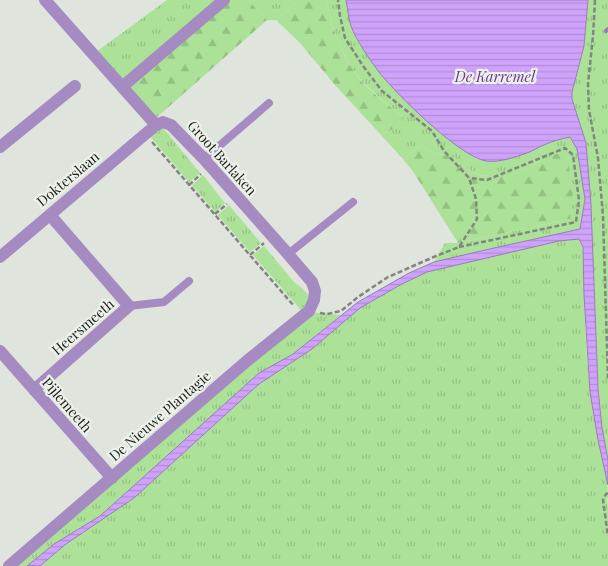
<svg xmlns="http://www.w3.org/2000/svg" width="608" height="566" font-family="'Playfair Display',serif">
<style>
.grass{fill:url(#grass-tufts)}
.forest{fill:url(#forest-firs)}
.water{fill:url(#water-rules);stroke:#9a7bb8}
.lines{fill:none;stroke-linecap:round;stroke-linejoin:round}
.stream{stroke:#9a7bb8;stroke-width:4}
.path{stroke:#828680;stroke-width:2.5;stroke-dasharray:5 2.5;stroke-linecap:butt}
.service{stroke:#a68bc2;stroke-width:8}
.minor{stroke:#a68bc2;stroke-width:12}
.labels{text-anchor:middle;stroke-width:4.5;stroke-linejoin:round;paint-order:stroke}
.street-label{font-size:14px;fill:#1d1f1c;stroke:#ecf2ea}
.water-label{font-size:15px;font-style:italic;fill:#6d369a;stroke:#ecf2ea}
</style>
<defs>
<pattern id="grass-tufts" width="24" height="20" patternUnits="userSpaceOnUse" patternTransform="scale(1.25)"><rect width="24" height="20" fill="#ace297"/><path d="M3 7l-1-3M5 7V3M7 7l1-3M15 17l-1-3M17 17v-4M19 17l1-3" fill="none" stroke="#94c182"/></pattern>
<pattern id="forest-firs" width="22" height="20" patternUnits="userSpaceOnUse" patternTransform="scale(1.25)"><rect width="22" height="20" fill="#ace297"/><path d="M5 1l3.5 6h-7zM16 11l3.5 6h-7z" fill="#94c182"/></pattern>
<pattern id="water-rules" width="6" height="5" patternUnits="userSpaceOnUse" patternTransform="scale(1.25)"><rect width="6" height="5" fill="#cfa3fb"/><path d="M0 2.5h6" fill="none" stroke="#b18cd7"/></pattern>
</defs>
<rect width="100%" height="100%" fill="#dfe5dd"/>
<path class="grass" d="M167 0H215L123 81 96 52Z
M248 0H300L276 20H267Z
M326 0H346L352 27 366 53 380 73 419 114 443 135 467 153 477 159 499 161 528 152 542 145 569 136 577 149 585 199 580 229 485 250 434 262 445 243H458L570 219 567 154H556L510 176H488L479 175 465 167 453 157 432 153 421 145 403 159 381 135 395 128 404 118C392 108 379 98 368 87 344 65 333 31 326 0Z
M588 0H608V460L602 428 598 389 591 205 586 143 572 99V92L584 46Z
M157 127 164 129 200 173 189 182 148 134Z
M203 175 225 203 215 212 192 185Z
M229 205 261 243 250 252 218 215Z
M579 239C586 254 583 272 584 288 585 332 587 376 594 419 598 444 608 472 608 498H607L608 508V566H40L66 544 134 498 259 384 312 349 360 308 400 285 427 272 559 241Z
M264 246 294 282 302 288 312 299 301 310 253 255Z
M310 312 341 315 293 354 259 373 100 516 54 544 27 566H13Z"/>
<path class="forest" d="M229 0H248L267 20 156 118 129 86Z
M300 0H326C333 31 343 61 365 85 377 97 391 107 404 118L395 128 381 135 335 85 300 43 276 20Z
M421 145 432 153 453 157 465 167 479 175 488 176H510L556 154H567L573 192 570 219 458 243 414 173 403 159Z"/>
<path class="water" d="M346 0H588L584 46 572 92V99L586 143 591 205 598 389 602 428 608 460V485L598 440 590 392 584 295 583 247 579 239 559 241 427 272 400 285 360 308 312 349 259 384 134 498 66 544 40 566H27L54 544 100 516 259 373 293 354 358 302 409 273 434 262 485 250 580 229 585 199 577 149 570 137C561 139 552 141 544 145 538 147 533 151 527 153 515 157 499 163 486 161 460 157 396 94 379 72 370 60 356 40 351 26 348 18 348 9 346 0Z"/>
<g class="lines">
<path class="stream" d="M606 31 608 29"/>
<path class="path" d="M595 0 593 36 588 84 589 110 598 158 603 216 608 379
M152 142 294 306
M189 185 201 174
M215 214 227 204
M459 247 576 222 579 200 573 155 565 148 487 180 469 178
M250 255 264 243
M320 313 327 314 341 311 358 297 388 277 436 256 459 247 477 219 476 199 469 178 444 151 432 131 382 91 363 66 345 38 340 16 338 0
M608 493 606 494 603 500 608 536"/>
<path class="service" d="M204 159 269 103
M288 254 353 202
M129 306 164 302 189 281"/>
<path class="minor" d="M122 87 224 0
M0 147 75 86
M0 257 156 125
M0 351 112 478
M34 390 129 306 50 215
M9 566 248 360 309 311 314 300 315 291 312 282 288 254 204 159 171 125 163 122 156 125 45 0"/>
</g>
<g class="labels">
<g class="street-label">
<text transform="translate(222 158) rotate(48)" y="5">Groot Barlaken</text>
<text transform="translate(68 179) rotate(-40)" y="5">Dokterslaan</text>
<text transform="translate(83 327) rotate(-41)" y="5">Heersmeeth</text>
<text transform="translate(67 405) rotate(49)" y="5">Pijlemeeth</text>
<text transform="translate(160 416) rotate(-41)" y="5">De Nieuwe Plantagie</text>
</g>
<g class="water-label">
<text x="495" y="82">De Karremel</text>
</g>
</g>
</svg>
